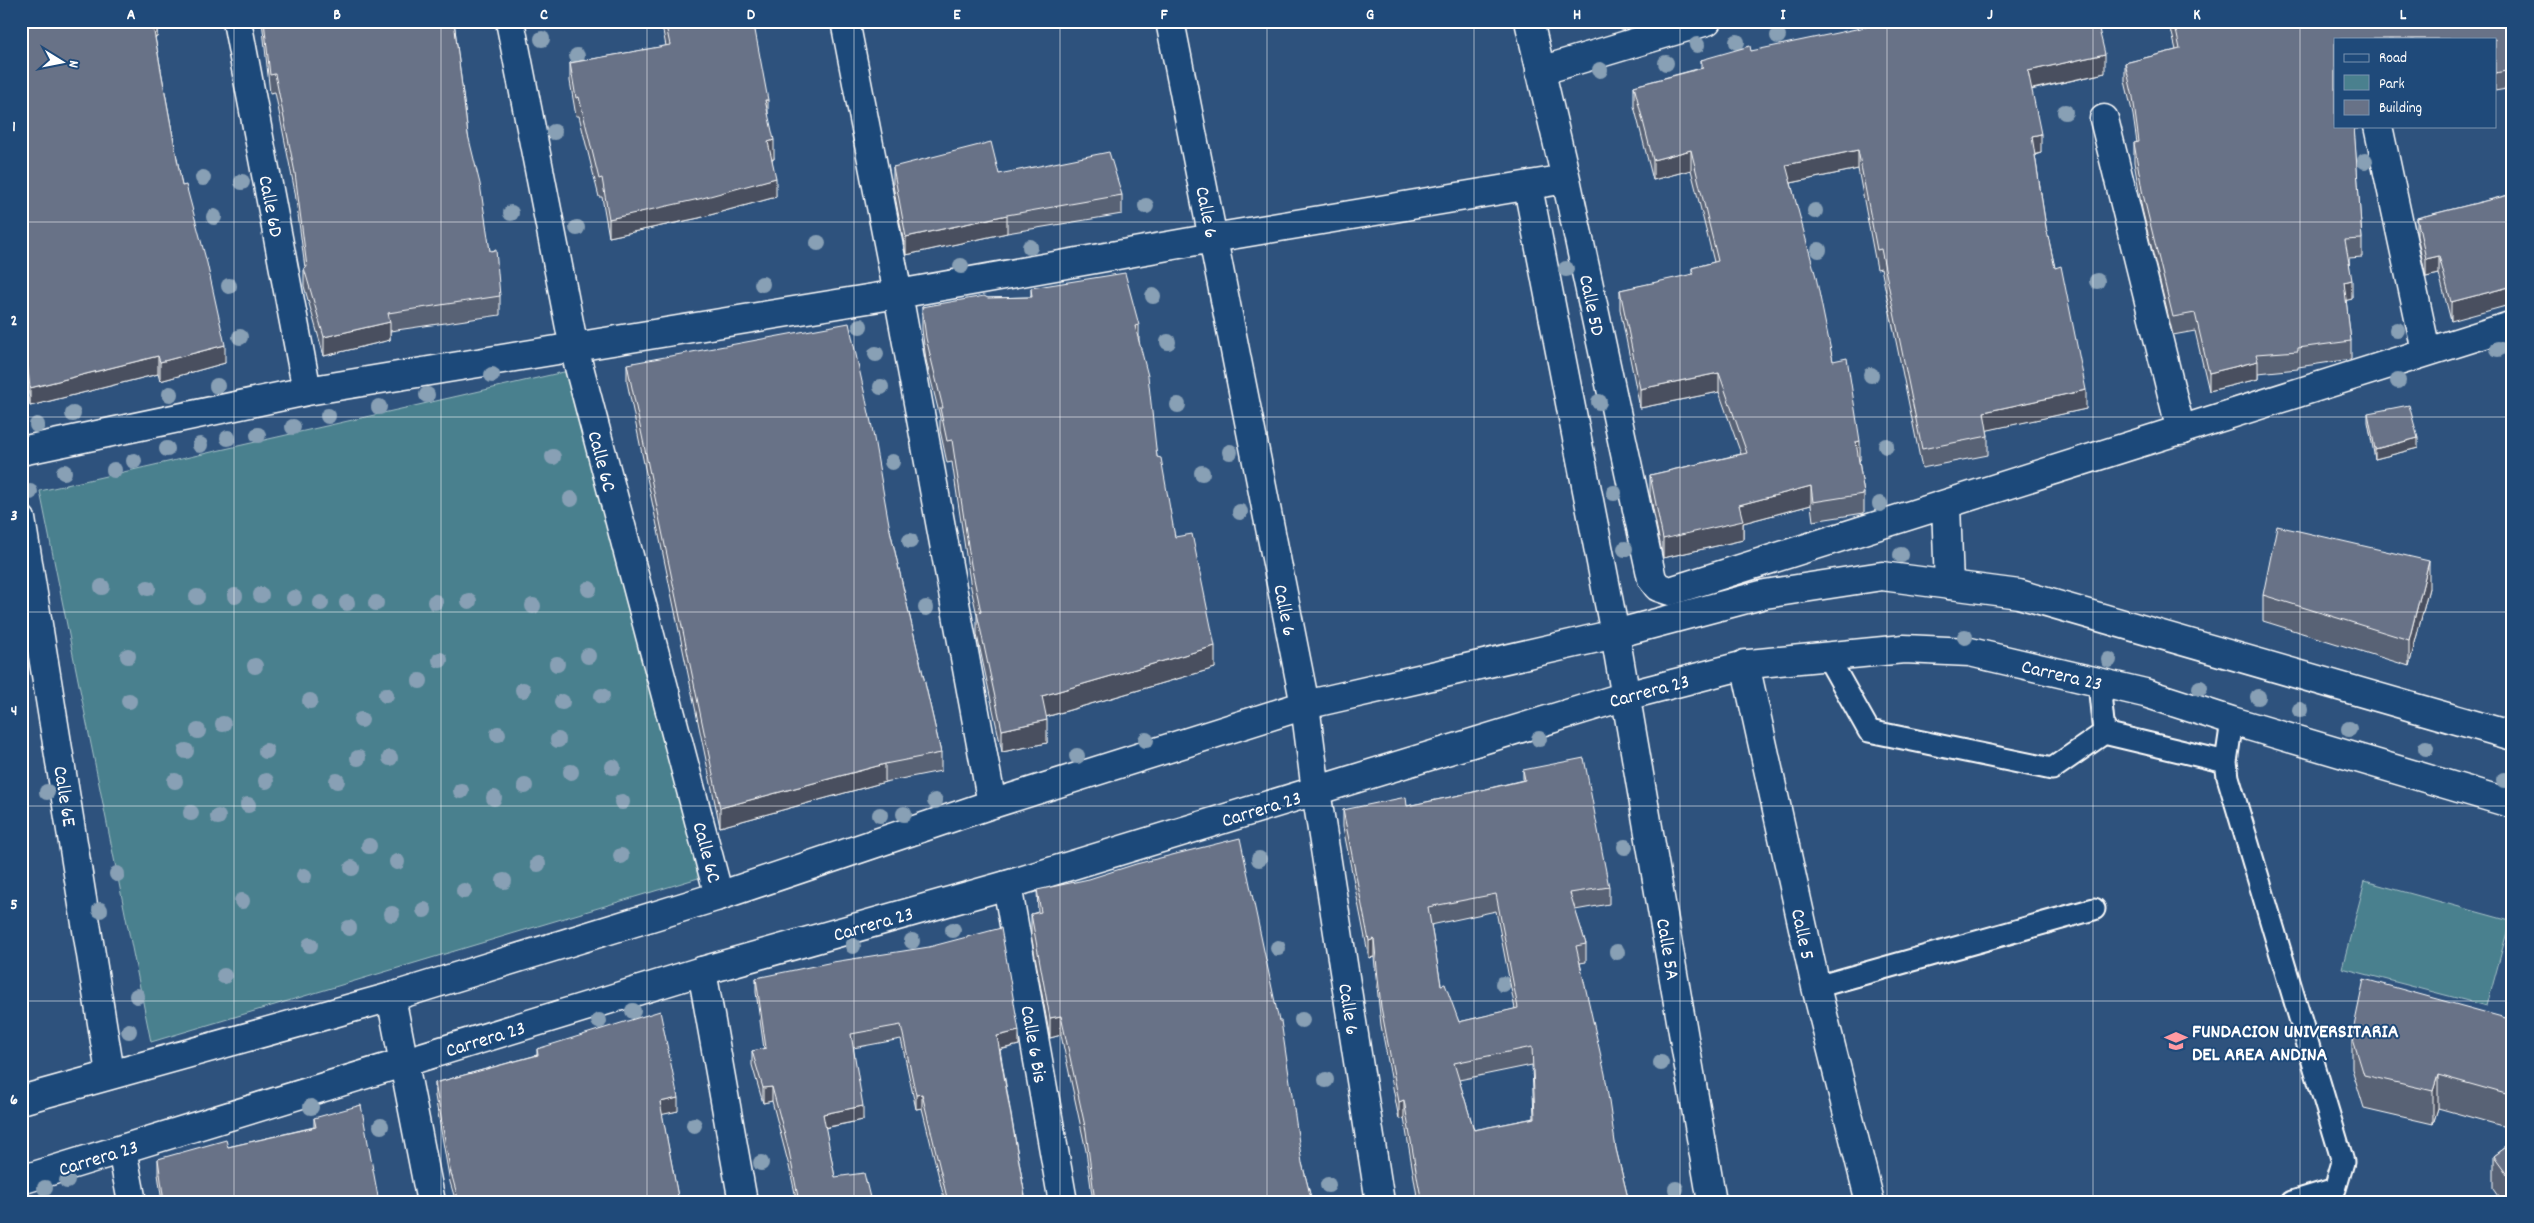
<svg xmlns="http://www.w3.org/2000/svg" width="2534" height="1223" font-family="Dekko,sans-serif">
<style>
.green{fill:#4a808e;stroke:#a4c0c6}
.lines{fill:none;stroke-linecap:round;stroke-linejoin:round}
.lane-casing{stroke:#fff;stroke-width:25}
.street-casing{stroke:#fff;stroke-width:31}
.secondary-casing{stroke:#fff;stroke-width:31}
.lane{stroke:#1f4a7a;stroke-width:21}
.street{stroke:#1f4a7a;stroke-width:28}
.secondary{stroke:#1f4a7a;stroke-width:28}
.tree{fill:#88a0b5}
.wall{fill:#596274;stroke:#fff;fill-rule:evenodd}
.shaded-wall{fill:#49505e;stroke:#fff}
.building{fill:#687287;stroke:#fff;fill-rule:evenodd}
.grid{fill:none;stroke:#fff;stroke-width:1;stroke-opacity:0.55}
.labels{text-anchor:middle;stroke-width:4;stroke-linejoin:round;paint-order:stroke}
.street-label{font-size:20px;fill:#fff;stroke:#1f4a7a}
.poi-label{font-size:20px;font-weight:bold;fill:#fff;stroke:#1f4a7a;text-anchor:start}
.neatline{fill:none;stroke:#fff;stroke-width:2}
.grid-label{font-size:16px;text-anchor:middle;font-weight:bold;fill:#fff}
</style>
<rect width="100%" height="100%" fill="#2e527d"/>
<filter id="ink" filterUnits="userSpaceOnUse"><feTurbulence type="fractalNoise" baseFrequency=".02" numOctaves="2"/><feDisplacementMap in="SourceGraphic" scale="10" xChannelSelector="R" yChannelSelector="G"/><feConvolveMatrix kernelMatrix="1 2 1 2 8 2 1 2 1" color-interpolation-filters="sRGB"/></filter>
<g filter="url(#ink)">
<path class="green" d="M590 366 705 876 151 1042 40 491Z
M2365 881 2510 921 2487 1006 2342 968Z"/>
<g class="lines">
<defs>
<path id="lane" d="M1827 656 1869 731 2052 769 2104 733 2226 762
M2099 683 2104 733
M2232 721 2226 762 2228 777 2343 1162 2335 1189 2292 1202
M1816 987 2094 909"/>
<path id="street" d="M237 21 307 391
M510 21 574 348 719 896
M845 21 898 294 992 804
M1170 21 1305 705 1316 791 1380 1202
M1529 21 1566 179 1652 579 1658 587 1670 591 2513 325
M1540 71 1707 21
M2104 119 2181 431
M2378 126 2426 351
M1528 187 1615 634 1712 1202
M21 451 307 391 898 294 1213 238 1566 179
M1946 505 1949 585
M21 519 110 1073
M1745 664 1816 987 1870 1202
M1007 885 1063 1202
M702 971 743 1202
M391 997 431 1202
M122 1150 132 1202"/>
<path id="secondary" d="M21 1100 391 997 719 896 992 804 1305 705 1615 634 1765 594 1882 576 2019 594 2513 736
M21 1180 702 971 1007 885 1626 696 1749 664 1904 649 1970 652 2145 693 2232 721 2513 804"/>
</defs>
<use href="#lane" class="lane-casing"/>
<use href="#street" class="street-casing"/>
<use href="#secondary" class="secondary-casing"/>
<use href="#lane" class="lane"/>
<use href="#street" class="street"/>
<use href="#secondary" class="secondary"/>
</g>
<g class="tree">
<circle cx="1778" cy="36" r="8"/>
<circle cx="542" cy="39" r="8"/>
<circle cx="1737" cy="42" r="8"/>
<circle cx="1697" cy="45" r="8"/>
<circle cx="577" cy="56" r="8"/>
<circle cx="1666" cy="63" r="8"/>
<circle cx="1600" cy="70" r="8"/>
<circle cx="2065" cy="112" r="8"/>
<circle cx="554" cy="132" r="8"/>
<circle cx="2365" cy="161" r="8"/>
<circle cx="203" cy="178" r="8"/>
<circle cx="242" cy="182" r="8"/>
<circle cx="1146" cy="206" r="8"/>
<circle cx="1815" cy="211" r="8"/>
<circle cx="511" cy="213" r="8"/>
<circle cx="214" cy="217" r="8"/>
<circle cx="577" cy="228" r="8"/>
<circle cx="818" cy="243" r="8"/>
<circle cx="1030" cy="247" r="8"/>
<circle cx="1819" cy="250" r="8"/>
<circle cx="961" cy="266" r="8"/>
<circle cx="1566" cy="269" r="8"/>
<circle cx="2097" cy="281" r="8"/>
<circle cx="762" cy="284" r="8"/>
<circle cx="229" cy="286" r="8"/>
<circle cx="1153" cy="296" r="8"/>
<circle cx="860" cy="326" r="8"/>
<circle cx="2397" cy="330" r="8"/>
<circle cx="240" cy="337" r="8"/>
<circle cx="1168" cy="342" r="8"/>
<circle cx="2498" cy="349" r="8"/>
<circle cx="876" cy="354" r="8"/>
<circle cx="492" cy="375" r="8"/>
<circle cx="1871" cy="375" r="8"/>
<circle cx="2398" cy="381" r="8"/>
<circle cx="217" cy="386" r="8"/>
<circle cx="881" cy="387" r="8"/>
<circle cx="170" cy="394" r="8"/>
<circle cx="427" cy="395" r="8"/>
<circle cx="1599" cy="402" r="8"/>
<circle cx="1178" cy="405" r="8"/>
<circle cx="379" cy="407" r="8"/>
<circle cx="73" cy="414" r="8"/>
<circle cx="328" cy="416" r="8"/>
<circle cx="37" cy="425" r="8"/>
<circle cx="293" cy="427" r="8"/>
<circle cx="258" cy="435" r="8"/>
<circle cx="228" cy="438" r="8"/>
<circle cx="200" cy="445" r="8"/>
<circle cx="1886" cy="446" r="8"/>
<circle cx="167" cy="449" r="8"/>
<circle cx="1230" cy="452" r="8"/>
<circle cx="553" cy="457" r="8"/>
<circle cx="134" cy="461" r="8"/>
<circle cx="892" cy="462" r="8"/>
<circle cx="114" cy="470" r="8"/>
<circle cx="64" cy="472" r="8"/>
<circle cx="1202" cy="473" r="8"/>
<circle cx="30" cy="492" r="8"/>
<circle cx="1614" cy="493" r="8"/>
<circle cx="571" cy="499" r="8"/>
<circle cx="1880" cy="504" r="8"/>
<circle cx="1240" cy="512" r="8"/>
<circle cx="910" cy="541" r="8"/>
<circle cx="1625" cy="549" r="8"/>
<circle cx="1901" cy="555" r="8"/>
<circle cx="102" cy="587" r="8"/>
<circle cx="148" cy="588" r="8"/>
<circle cx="589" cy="589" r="8"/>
<circle cx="261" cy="595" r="8"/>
<circle cx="235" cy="596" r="8"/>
<circle cx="197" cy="597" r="8"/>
<circle cx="294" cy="598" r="8"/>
<circle cx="469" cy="601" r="8"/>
<circle cx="435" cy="602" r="8"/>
<circle cx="321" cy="603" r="8"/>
<circle cx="347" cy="603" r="8"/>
<circle cx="376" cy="603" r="8"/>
<circle cx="533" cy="606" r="8"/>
<circle cx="926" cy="608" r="8"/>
<circle cx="1965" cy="637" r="8"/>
<circle cx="128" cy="656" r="8"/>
<circle cx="588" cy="656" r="8"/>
<circle cx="440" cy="660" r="8"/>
<circle cx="2109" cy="660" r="8"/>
<circle cx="557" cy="664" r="8"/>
<circle cx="255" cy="666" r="8"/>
<circle cx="420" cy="681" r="8"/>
<circle cx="2200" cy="688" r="8"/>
<circle cx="523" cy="690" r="8"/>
<circle cx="386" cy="695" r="8"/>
<circle cx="602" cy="696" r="8"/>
<circle cx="2258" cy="697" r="8"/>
<circle cx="129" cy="701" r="8"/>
<circle cx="310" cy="701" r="8"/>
<circle cx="562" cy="702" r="8"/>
<circle cx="2300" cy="710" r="8"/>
<circle cx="361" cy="720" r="8"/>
<circle cx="223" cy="724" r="8"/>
<circle cx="2349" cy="729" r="8"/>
<circle cx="198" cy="731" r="8"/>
<circle cx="498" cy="734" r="8"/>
<circle cx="1539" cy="739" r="8"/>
<circle cx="558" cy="740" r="8"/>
<circle cx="1146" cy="740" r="8"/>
<circle cx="2426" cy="748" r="8"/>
<circle cx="186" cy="751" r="8"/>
<circle cx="266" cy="751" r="8"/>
<circle cx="1077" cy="756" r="8"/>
<circle cx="358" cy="758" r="8"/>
<circle cx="390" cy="758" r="8"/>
<circle cx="613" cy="767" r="8"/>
<circle cx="571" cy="772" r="8"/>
<circle cx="2504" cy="780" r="8"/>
<circle cx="175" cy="781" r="8"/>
<circle cx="266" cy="781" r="8"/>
<circle cx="337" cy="781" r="8"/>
<circle cx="525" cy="786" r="8"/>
<circle cx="461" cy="791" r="8"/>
<circle cx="47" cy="792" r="8"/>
<circle cx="494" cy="798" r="8"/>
<circle cx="935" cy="801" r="8"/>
<circle cx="622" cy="802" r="8"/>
<circle cx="248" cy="805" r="8"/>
<circle cx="191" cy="813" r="8"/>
<circle cx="904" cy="814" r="8"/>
<circle cx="880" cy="815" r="8"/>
<circle cx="218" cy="817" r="8"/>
<circle cx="369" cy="846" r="8"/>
<circle cx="1625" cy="847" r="8"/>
<circle cx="621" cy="856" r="8"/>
<circle cx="1259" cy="859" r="8"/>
<circle cx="397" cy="862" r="8"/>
<circle cx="538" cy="864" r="8"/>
<circle cx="352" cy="868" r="8"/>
<circle cx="117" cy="874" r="8"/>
<circle cx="304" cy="876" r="8"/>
<circle cx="504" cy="881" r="8"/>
<circle cx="464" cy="891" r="8"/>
<circle cx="242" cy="901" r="8"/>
<circle cx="100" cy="910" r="8"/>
<circle cx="424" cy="910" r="8"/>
<circle cx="392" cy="914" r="8"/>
<circle cx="349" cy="928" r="8"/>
<circle cx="953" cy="930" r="8"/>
<circle cx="912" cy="941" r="8"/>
<circle cx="310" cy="945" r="8"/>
<circle cx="853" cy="946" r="8"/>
<circle cx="1278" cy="948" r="8"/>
<circle cx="1617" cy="952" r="8"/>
<circle cx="224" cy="976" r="8"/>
<circle cx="1503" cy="984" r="8"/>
<circle cx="137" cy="996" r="8"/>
<circle cx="633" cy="1011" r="8"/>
<circle cx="1302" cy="1020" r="8"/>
<circle cx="599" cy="1021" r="8"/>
<circle cx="129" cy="1031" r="8"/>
<circle cx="1661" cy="1063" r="8"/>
<circle cx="1326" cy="1080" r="8"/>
<circle cx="311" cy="1107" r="8"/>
<circle cx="694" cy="1125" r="8"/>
<circle cx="381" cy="1126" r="8"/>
<circle cx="761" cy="1163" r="8"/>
<circle cx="67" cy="1181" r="8"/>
<circle cx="1328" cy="1185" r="8"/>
<circle cx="45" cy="1188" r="8"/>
<circle cx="1676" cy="1189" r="8"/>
</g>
<path class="wall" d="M21 21H157V37H155L182 186 225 363 160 381 158 374 30 406 26 371 21 342Z
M262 21H454L468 135 490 251 500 296V315L390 331V340L324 356 304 286V268H305L295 192 275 92 270 93Z
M661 21H747L768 115 774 159H772L776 197 699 218 609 237 602 197H599L579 116H576L570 81V63L666 46Z
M2169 21H2513V116L2506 89 2495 91V39H2335V126H2358V129H2354L2362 239V257L2349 258 2352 299 2346 300 2351 341V359L2298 367V369L2258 373V379L2209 391 2195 331 2173 335 2142 209 2134 162V143H2137L2133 115 2125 81V63L2176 50Z
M1751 51 2105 73 2031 90 2041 153 2035 155 2046 227 2086 409 1987 430 1988 436V455L1922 468 1881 268 1877 269 1858 169 1791 183 1833 361 1860 460 1859 461 1864 494V513L1813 521 1811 505 1743 523V540L1663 558 1650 494V475L1741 454 1719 392 1640 408 1620 309V290L1692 275V268L1714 262 1691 170 1653 180 1634 106V86L1701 68V60Z
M893 167 999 174 1122 195V214L1007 233 906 255 893 185Z
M2513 194 2451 321 2439 274 2426 277 2417 236V218Z
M1031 288 1139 341 1157 457 1175 537 1215 668 1046 717 1047 743 1002 752 977 635V615L971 588 952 462 947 463 940 430V417L926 360 922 329V307L988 298 1031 297Z
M627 364 890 530 941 753V771L885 782 720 827 627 382Z
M2368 413 2418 448 2375 459 2368 422Z
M2429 588 2409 666 2263 621V595Z
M1523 770 1609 887V904L1575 910 1586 944V962L1580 963 1616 1149 1629 1202H1418L1404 1118 1399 1119 1381 1025 1374 957 1369 958 1343 827V810L1407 806 1465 794 1523 780ZM1496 911 1515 1009 1459 1022 1441 985 1431 925ZM1532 1065 1534 1118 1474 1130 1459 1080Z
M1037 890 1302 1163 1312 1202H1093L1086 1151 1061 1035 1050 1038 1031 934V914L1038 912Z
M756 978 1019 1045 1000 1050 1026 1202H945L922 1108 916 1109 901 1039 853 1048 863 1120 825 1128 835 1177 871 1202H797L789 1166 772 1101 763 1103 752 1065V1051L764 1049 756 992Z
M2513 1020V1129L2438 1108 2433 1124 2364 1108 2352 1069V1036Z
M537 1049 678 1111 662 1114 679 1202H456L450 1182 435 1096V1083L537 1055Z
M314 1118 379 1202H162L158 1174V1159L228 1147 314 1127Z
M2513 1142V1202H2503L2494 1189V1156Z"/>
<path class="shaded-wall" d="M152 21H157V37L152 38Z
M2105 54V73L2028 90V71Z
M765 100H768V118Z
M2041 134V153L2032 155V136Z
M774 140V159L768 160V142Z
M1691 150V170L1653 180V160Z
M1858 150V169L1786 184V165Z
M776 178V197L699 218 609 237V219Z
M1007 215V233L906 255V237Z
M2439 256V274L2426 277V259Z
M2352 280V299L2344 301V282Z
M2513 286V304L2451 321V302Z
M390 322V340L324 356V337Z
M1139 325V347L1135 326Z
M225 345V363L160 381V362Z
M158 356V374L30 406V388Z
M2258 361V379L2209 391V373Z
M1719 373V392L1640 408V389Z
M2086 390V409L1984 431V412Z
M2418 438V448L2375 459V449Z
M1860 441V460L1856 461V442Z
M1811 486V505L1743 523V540L1663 558V539L1739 505Z
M2429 561V588L2409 666V640Z
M1215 646V668L1042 718V696Z
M1047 720V743L1002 752V730Z
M885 764V782L720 827V808Z
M1374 939V957L1369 958V941Z
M25 1015V1032L21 1034V1016Z
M1061 1016V1035L1050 1038V1018Z
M1019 1031V1045L997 1050V1036Z
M2438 1075V1108L2433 1124V1091Z
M772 1087V1101L763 1103V1088Z
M922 1094V1108L916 1109V1095Z
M678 1098V1111L660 1115V1102Z
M1404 1100V1118L1399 1119V1102Z
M863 1106V1120L823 1128V1114Z"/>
<path class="building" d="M21 21H152L182 186 186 185 207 263 225 345 160 362 158 356 30 388 26 352 21 324Z
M264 21H454L468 135 480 184 490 251 496 250 500 296 388 313 390 322 324 337 304 268 307 267 295 173 275 74 270 75Z
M665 21H747L748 26 754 25 768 100H765L774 140 768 142 776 178 699 199 609 219 602 178 599 179 579 97 576 98 570 63 670 45Z
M1894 21H2097L2105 54 2028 71 2041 134 2032 136 2046 227 2055 268 2061 266 2086 390 1984 412 1988 436 1922 449 1881 249 1877 250 1858 150 1786 165 1816 277 1833 361 1847 358 1860 441 1856 442 1864 494 1813 502 1811 486 1739 505 1743 521 1663 539 1650 475 1747 453 1719 373 1640 389 1620 290 1693 274 1692 268 1718 261 1691 150 1653 160 1634 86 1703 68 1701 60 1750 46 1751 51Z
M2174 21H2513V98L2506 71 2495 73V39H2335V126H2354L2362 239 2345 240 2352 280 2344 282 2351 341 2298 348V351L2256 354 2258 361 2209 373 2195 313 2173 317 2142 190 2134 143 2139 142 2133 97 2125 63 2180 49Z
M991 142 999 174 1109 152 1122 195 1007 215 906 237 893 167Z
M2513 194V286L2451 302 2439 256 2426 259 2417 218Z
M1125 273 1139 325 1135 326 1148 376 1157 457 1161 458 1175 537 1192 534 1215 646 1042 696 1047 720 1002 730 977 613 981 612 971 565 952 440 947 441 940 408H943L926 338 922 307 984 296 988 298 1032 297 1031 288Z
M849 323 872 427 890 530 941 753 885 764 720 808 627 364Z
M2409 405 2418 438 2375 449 2368 413Z
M2277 526 2429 561 2409 640 2263 595Z
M1584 758 1609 887 1570 893 1586 944 1576 946 1605 1074 1616 1149 1629 1202H1422L1418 1182 1404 1100 1399 1102 1381 1007 1374 939 1369 941 1343 810 1406 797 1407 806 1465 794 1525 780 1523 770ZM1496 894 1518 1008 1459 1022 1445 984 1441 985 1428 907ZM1532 1047 1535 1118 1474 1130 1454 1063Z
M1240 838 1279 1021H1281L1302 1163 1312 1202H1095L1086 1131 1061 1016 1050 1018 1031 914 1041 912 1037 890 1089 879 1136 864Z
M1001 928 1019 1031 997 1036 1026 1202H948L922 1094 916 1095 901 1025 851 1034 863 1106 823 1114 835 1177 864 1173 871 1202H799L789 1151 772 1087 763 1088 752 1051 766 1048 756 978 833 962 929 947Z
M2364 979 2513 1020V1096L2438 1075 2433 1091 2364 1075 2352 1036Z
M21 1001 25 1015 21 1016Z
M660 1011 678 1098 660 1102 679 1202H459L450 1169 435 1083 538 1055 537 1049Z
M361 1105 379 1202H164L158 1159 226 1140 228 1147 316 1127 314 1118Z
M2513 1142V1182L2494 1156Z"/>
</g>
<path class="grid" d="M234 21V1202M441 21V1202M647 21V1202M854 21V1202M1060 21V1202M1267 21V1202M1474 21V1202M1680 21V1202M1887 21V1202M2093 21V1202M2300 21V1202M21 222H2513M21 417H2513M21 612H2513M21 806H2513M21 1001H2513"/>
<defs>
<symbol id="university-bare" viewBox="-9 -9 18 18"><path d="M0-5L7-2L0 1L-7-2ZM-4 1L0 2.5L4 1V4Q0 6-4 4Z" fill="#ff9aa2" stroke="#1f4a7a" stroke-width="2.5" paint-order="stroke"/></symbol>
</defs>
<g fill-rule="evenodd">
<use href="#university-bare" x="2160" y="1025" width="32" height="32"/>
</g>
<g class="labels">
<g class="street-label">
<text transform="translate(272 206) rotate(79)" y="7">Calle 6D</text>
<text transform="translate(1208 212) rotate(79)" y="7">Calle 6</text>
<text transform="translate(1593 305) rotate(78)" y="7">Calle 5D</text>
<text transform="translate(603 461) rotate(75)" y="7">Calle 6C</text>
<text transform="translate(1286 610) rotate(79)" y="7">Calle 6</text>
<text transform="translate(2062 674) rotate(13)" y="7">Carrera 23</text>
<text transform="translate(1649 690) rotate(-15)" y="7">Carrera 23</text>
<text transform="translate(66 796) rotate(81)" y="7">Calle 6E</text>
<text transform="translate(1261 808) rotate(-17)" y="7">Carrera 23</text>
<text transform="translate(708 852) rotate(75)" y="7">Calle 6C</text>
<text transform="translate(873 923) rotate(-16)" y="7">Carrera 23</text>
<text transform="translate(1804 934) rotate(78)" y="7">Calle 5</text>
<text transform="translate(1669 949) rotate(80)" y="7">Calle 5A</text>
<text transform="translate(1350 1009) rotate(81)" y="7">Calle 6</text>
<text transform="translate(485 1038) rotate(-17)" y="7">Carrera 23</text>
<text transform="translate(1035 1044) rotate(80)" y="7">Calle 6 Bis</text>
<text transform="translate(98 1157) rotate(-17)" y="7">Carrera 23</text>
</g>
<g class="poi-label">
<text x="2192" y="1037">FUNDACION UNIVERSITARIA<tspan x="2192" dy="23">DEL AREA ANDINA</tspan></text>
</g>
</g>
<rect width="2534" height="1223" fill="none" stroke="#1f4a7a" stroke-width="55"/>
<rect x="2334" y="38" width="162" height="90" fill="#1f4a7a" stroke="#7992af"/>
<rect x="2344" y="54" width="25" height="8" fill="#1f4a7a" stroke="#7992af"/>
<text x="2379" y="62" font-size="15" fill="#ffffff">Road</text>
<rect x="2344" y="75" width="25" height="15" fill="#4a808e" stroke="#7992af"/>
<text x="2379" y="88" font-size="15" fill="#ffffff">Park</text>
<rect x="2344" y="100" width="25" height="15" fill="#687287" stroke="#7992af"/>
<text x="2379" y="112" font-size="15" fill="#ffffff">Building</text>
<g transform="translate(62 62) rotate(100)" stroke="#1f4a7a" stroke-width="4" paint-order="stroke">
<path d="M0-4L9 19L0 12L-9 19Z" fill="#ffffff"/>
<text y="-8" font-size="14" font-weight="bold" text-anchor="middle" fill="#ffffff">N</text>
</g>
<rect x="28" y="28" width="2478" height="1168" class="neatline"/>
<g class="grid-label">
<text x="131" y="19">A</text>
<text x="337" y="19">B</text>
<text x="544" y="19">C</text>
<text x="751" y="19">D</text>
<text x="957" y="19">E</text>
<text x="1164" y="19">F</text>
<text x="1370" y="19">G</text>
<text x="1577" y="19">H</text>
<text x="1783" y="19">I</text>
<text x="1990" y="19">J</text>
<text x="2197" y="19">K</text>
<text x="2403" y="19">L</text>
<text x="14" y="131">1</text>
<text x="14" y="325">2</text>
<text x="14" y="520">3</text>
<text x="14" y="715">4</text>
<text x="14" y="909">5</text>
<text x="14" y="1104">6</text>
</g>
</svg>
